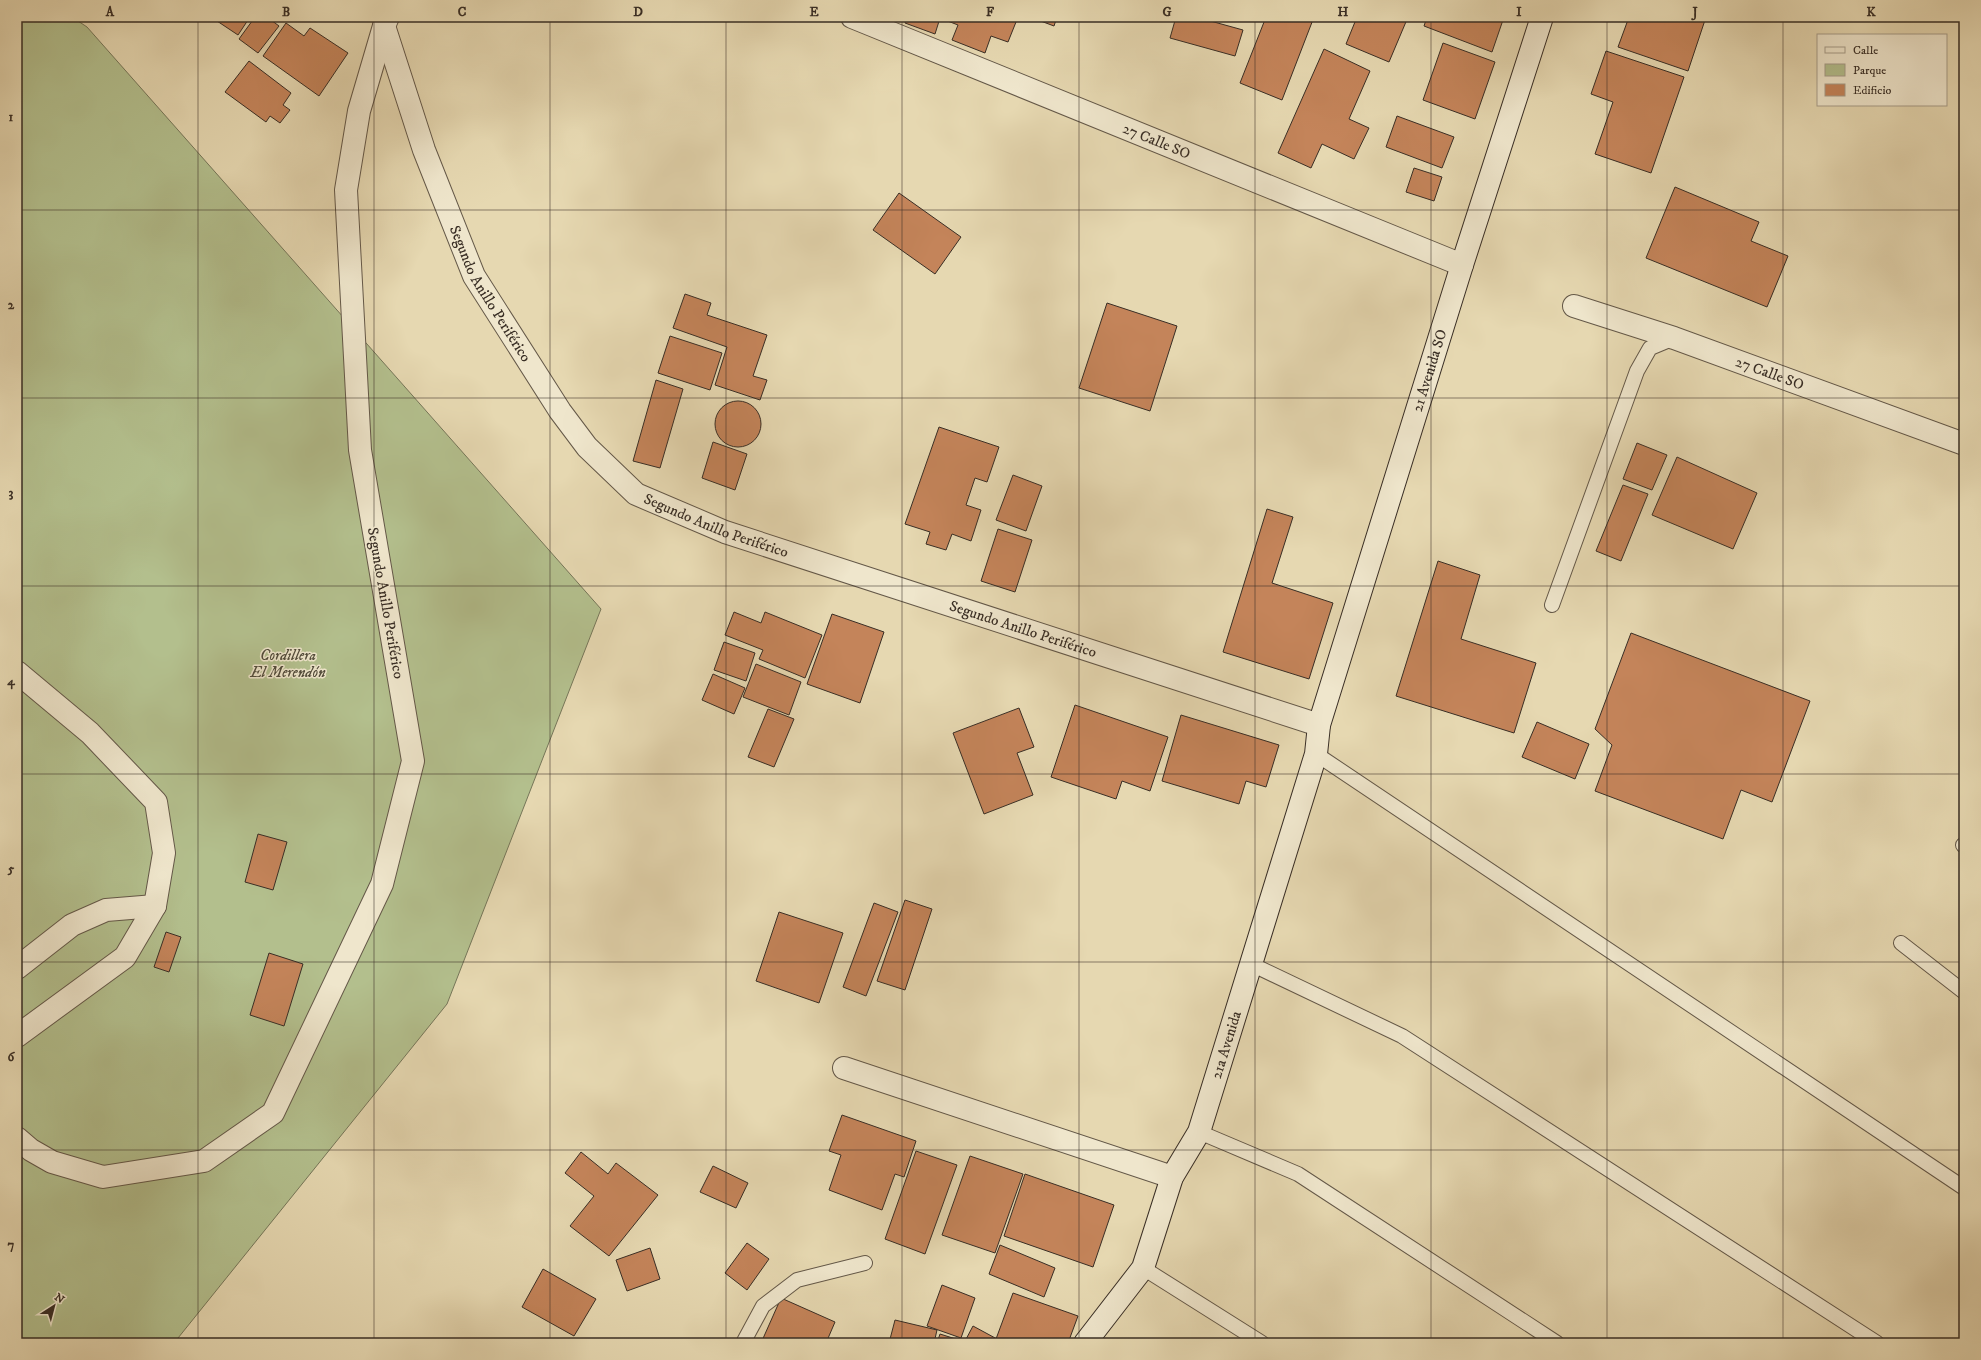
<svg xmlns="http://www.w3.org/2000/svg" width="1981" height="1360" font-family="'IM FELL DW Pica',serif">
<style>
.green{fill:#b3bf8d;stroke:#767659}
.building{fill:#c4845a;stroke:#392e25}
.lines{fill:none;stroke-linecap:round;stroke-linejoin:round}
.lane-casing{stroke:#645848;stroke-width:16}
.street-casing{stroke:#645848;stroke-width:24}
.secondary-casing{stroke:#392e25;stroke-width:24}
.lane{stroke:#efe6cc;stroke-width:14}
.street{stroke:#efe6cc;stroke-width:22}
.secondary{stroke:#efe6cc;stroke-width:22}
.grid{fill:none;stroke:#392e25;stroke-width:1;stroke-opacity:0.55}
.labels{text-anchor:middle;stroke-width:3;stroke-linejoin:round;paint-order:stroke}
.street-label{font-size:15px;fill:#392e25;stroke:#efe6cc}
.park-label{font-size:15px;font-style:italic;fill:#514b3a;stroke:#efe6cc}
.neatline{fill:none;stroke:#392e25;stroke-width:1.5}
.grid-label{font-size:13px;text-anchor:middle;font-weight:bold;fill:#392e25}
</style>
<rect width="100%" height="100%" fill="#e6d8b1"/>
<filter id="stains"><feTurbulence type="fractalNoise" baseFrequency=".005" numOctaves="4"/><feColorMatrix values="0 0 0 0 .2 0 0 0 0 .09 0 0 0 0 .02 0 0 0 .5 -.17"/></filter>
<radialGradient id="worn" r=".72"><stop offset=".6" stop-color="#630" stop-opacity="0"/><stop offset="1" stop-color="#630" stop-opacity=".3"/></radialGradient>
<path class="green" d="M17 17H72L87 27 601 609 447 1004 174 1343H17Z"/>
<path class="building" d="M211 17H250L238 35Z
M255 17H267L279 26 258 53 239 39Z
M907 17H1018L1008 42 991 36 985 53 952 40 958 25 940 18 935 34 905 23Z
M1030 17H1057L1054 26Z
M1176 17H1196L1243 30 1235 56 1170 38Z
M1266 17H1314L1282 100 1240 83Z
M1357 17H1408L1389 62 1346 44Z
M1427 17H1504L1492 52 1424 26Z
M1629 17H1706L1688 71 1618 47Z
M286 23 304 36 310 28 348 53 319 96 263 56Z
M1443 43 1495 62 1475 119 1423 100Z
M1324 49 1370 71 1349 119 1369 128 1354 159 1322 144 1311 168 1278 153Z
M1606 51 1684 77 1651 173 1595 154 1613 102 1591 94Z
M249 61 291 93 283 105 290 110 280 123 270 116 266 122 225 92Z
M1397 116 1454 137 1442 168 1386 147Z
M1414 168 1442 177 1434 201 1406 192Z
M1675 187 1759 222 1751 241 1788 256 1767 307 1646 258Z
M899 193 961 237 935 274 873 230Z
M685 294 711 303 707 315 767 335 753 376 767 380 760 400 715 385 727 347 673 328Z
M1107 303 1177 326 1150 411 1079 388Z
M670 336 722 353 710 390 658 373Z
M656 380 683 389 660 468 633 461Z
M715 424a23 23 0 1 1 46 0a23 23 0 1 1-46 0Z
M939 427 999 447 987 482 975 478 966 505 981 510 971 541 952 534 946 550 926 544 930 532 905 524Z
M713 442 747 454 735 490 702 478Z
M1637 443 1667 455 1652 490 1623 479Z
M1677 457 1757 493 1733 549 1652 515Z
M1013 475 1042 486 1026 531 996 520Z
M1623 485 1648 494 1621 561 1596 551Z
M1267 509 1293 517 1272 583 1333 603 1309 679 1223 652Z
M998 529 1032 540 1015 592 981 581Z
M1438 561 1480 575 1461 639 1536 663 1514 733 1396 696Z
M734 612 761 623 765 612 822 635 805 678 759 659 763 650 725 635Z
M832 614 884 632 860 703 807 684Z
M1631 633 1810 701 1772 802 1741 790 1723 839 1595 791 1612 745 1595 729Z
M724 642 755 653 746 681 714 670Z
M756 664 801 682 789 715 743 697Z
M713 674 745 688 734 714 702 700Z
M1075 705 1168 737 1150 791 1122 781 1116 799 1051 777Z
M1019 708 1034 747 1017 753 1033 795 984 814 953 733Z
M768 709 794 719 774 767 748 757Z
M1181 715 1279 745 1266 787 1246 781 1239 804 1162 781Z
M1537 722 1589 744 1575 779 1522 757Z
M258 834 287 842 273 890 245 882Z
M905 900 932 909 905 990 877 981Z
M874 903 898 912 866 996 843 987Z
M779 912 843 933 819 1003 756 981Z
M166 932 181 937 169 972 154 967Z
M269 953 303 964 284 1026 250 1015Z
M842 1115 916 1141 904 1177 895 1174 882 1210 829 1190 841 1155 829 1151Z
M916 1151 957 1165 925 1254 885 1239Z
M581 1152 608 1174 616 1163 658 1195 609 1256 570 1226 594 1196 565 1173Z
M970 1156 1023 1174 995 1253 942 1235Z
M713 1166 748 1183 736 1208 700 1192Z
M1025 1174 1114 1205 1093 1267 1004 1236Z
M747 1243 769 1259 747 1290 725 1273Z
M1000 1245 1055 1268 1044 1297 989 1274Z
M650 1248 660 1279 627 1291 616 1260Z
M543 1269 596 1299 574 1336 522 1307Z
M942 1285 975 1298 961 1338 927 1326Z
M1013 1293 1078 1316 1068 1343H1008L996 1339Z
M781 1298 835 1322 826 1343H761Z
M895 1320 937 1330 934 1343H889Z
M973 1326 997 1339 995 1343H964Z
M940 1334 959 1340 958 1343H937Z"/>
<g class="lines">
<defs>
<path id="lane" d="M1552 605 1637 371 1650 348 1674 338
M1316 754 1964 1188
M1963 845 1964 846
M1901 943 1964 992
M1251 964 1402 1036 1877 1343
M1199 1132 1298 1174 1557 1343
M1143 1268 1262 1343
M743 1343 763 1306 797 1280 865 1263"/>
<g id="street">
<path id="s1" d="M852 17 1462 265"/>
<path id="s2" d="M384 26 424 150 474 276 560 411 587 447 636 494 725 532 1319 725"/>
<path id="s3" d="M1574 306 1674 338 1964 444"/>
<path d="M17 672 90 733 156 802 164 853 155 906 125 957 17 1036"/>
<path d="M17 968 72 925 106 910 155 906"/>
<path d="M844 1068 1172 1177"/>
<path d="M17 1138 31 1150 52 1162 103 1177 204 1161 273 1113 382 884 413 761 360 450 346 190 359 111 384 26 388 17"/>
</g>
<g id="secondary">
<path id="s4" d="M1085 1343 1143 1268 1172 1177 1199 1132 1316 754 1319 725 1462 265 1542 17"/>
</g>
</defs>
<use href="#lane" class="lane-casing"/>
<use href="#street" class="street-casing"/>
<use href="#secondary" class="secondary-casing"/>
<use href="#lane" class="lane"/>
<use href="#street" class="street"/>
<use href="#secondary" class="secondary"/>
</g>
<path class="grid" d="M198 17V1343M374 17V1343M550 17V1343M726 17V1343M902 17V1343M1079 17V1343M1255 17V1343M1431 17V1343M1607 17V1343M1783 17V1343M17 210H1964M17 398H1964M17 586H1964M17 774H1964M17 962H1964M17 1150H1964"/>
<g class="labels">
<g class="street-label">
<text dy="5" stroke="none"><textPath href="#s1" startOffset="329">27 Calle SO</textPath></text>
<text dy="5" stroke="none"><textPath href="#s2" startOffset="289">Segundo Anillo Periférico</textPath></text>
<text dy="5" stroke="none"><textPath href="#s4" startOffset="1039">21 Avenida SO</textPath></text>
<text dy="5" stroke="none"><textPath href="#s3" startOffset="207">27 Calle SO</textPath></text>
<text dy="5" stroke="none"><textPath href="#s2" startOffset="625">Segundo Anillo Periférico</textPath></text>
<text transform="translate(386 603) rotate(80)" y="5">Segundo Anillo Periférico</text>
<text dy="5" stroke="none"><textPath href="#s2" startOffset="949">Segundo Anillo Periférico</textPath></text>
<text dy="5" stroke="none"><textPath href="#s4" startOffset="334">21a Avenida</textPath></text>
</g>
<g class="park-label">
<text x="288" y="660">Cordillera<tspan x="288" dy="17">El Merendón</tspan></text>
</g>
</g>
<rect width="1981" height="1360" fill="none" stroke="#e6d8b1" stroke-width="44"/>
<rect x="1817" y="34" width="130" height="72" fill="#efe6cc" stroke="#a69c89"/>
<rect x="1825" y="47" width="20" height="6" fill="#efe6cc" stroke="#a69c89"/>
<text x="1853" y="54" font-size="12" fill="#392e25">Calle</text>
<rect x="1825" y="64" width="20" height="12" fill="#b3bf8d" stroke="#a69c89"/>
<text x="1853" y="74" font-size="12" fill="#392e25">Parque</text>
<rect x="1825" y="84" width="20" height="12" fill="#c4845a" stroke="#a69c89"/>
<text x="1853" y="94" font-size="12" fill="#392e25">Edificio</text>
<g transform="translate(54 1306) rotate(36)" stroke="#efe6cc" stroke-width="3" paint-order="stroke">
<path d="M0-3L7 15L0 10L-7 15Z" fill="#392e25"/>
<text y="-6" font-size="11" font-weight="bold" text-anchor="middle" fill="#392e25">N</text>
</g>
<rect x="22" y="22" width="1937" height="1316" class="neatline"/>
<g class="grid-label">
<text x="110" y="16">A</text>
<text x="286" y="16">B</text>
<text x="462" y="16">C</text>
<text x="638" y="16">D</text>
<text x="814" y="16">E</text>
<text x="990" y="16">F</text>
<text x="1167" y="16">G</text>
<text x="1343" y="16">H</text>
<text x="1519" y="16">I</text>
<text x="1695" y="16">J</text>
<text x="1871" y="16">K</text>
<text x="11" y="121">1</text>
<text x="11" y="309">2</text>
<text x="11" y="497">3</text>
<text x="11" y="685">4</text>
<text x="11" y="873">5</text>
<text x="11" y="1061">6</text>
<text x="11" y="1249">7</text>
</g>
<rect width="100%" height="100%" filter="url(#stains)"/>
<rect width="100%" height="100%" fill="url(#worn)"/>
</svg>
